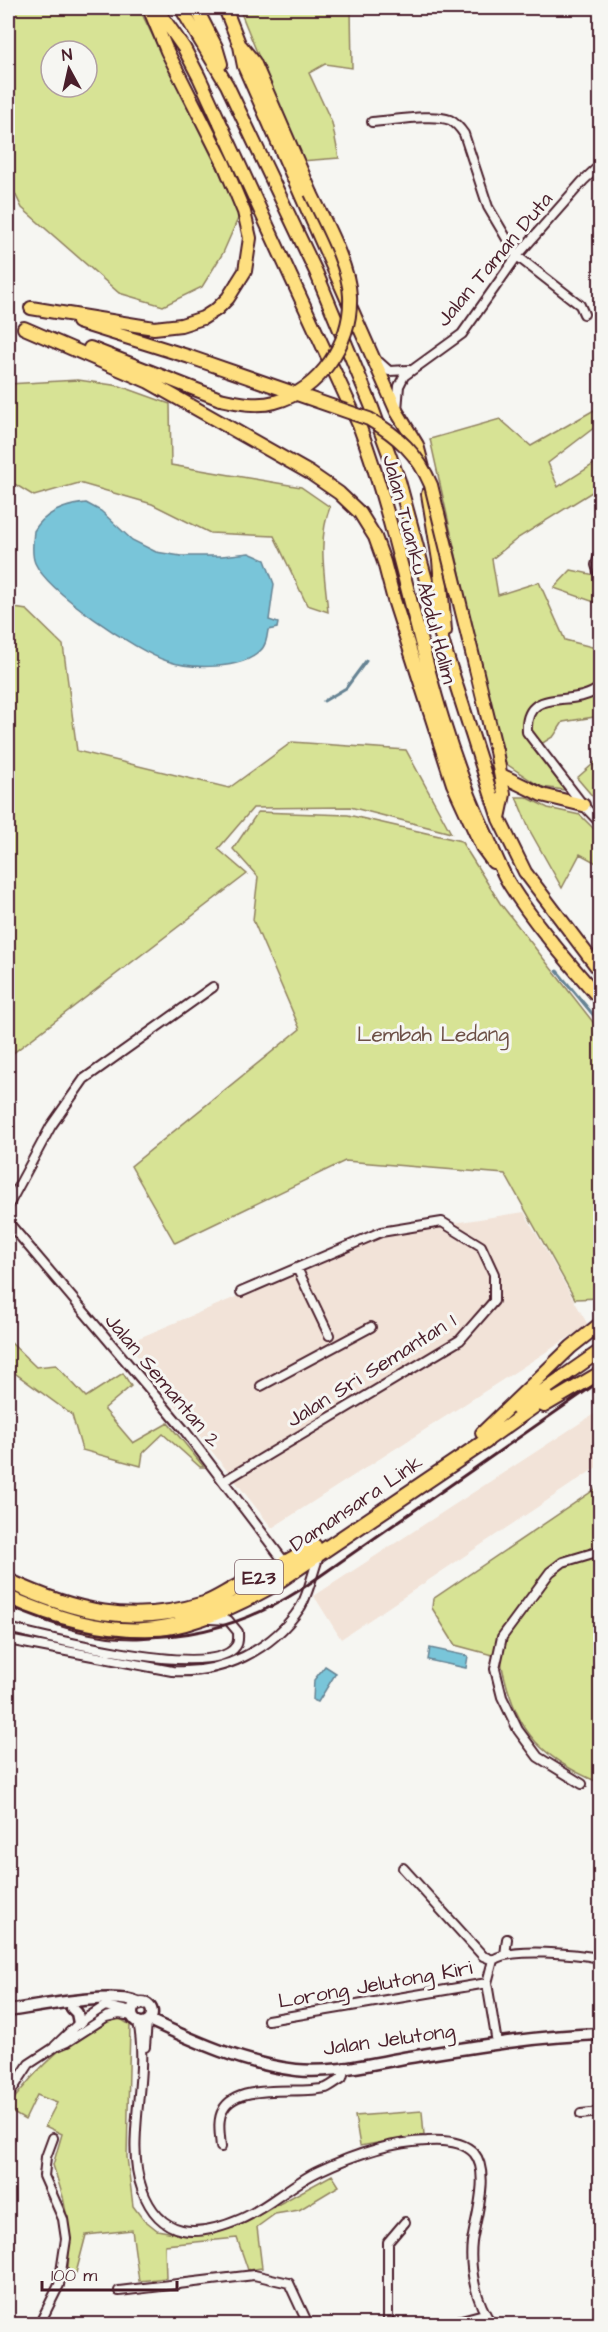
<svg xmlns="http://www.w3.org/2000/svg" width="608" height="2332" viewBox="0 0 608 2332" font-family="'Architects Daughter',sans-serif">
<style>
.built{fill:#f2e3d8}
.green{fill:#d7e395;stroke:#908160;stroke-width:1.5;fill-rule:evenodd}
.water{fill:#79c5d9;stroke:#668393;stroke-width:1.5}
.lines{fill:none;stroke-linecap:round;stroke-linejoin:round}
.stream{stroke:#668393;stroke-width:3}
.street-casing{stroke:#4a1f2b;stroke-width:12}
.secondary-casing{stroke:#4a1f2b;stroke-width:15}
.primary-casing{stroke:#4a1f2b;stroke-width:16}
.highway-casing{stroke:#4a1f2b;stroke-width:18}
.street{stroke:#f6f6f2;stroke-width:8}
.secondary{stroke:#f6f6f2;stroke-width:10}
.primary{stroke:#fedf80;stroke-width:12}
.highway{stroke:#fedf80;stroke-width:14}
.rail{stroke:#4a1f2b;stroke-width:3}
.primary-bridge-casing{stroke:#4a1f2b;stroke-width:16;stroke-linecap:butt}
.primary-bridge{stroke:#fedf80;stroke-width:12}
.labels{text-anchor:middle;stroke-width:6;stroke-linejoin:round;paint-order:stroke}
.shield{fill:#f6f6f2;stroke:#7e6067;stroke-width:1.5}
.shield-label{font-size:20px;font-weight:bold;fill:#4a1f2b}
.street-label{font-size:21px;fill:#4a1f2b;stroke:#f6f6f2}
.park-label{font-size:21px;fill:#6d5046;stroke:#f6f6f2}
</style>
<rect width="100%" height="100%" fill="#f6f6f2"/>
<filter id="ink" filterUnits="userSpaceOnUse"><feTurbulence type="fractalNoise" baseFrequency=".0167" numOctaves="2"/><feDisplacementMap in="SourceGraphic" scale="12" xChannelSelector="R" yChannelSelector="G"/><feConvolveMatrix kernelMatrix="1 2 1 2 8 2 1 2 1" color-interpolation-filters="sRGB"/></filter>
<g filter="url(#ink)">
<path class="built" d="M524 1212 588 1325 272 1528 127 1343 385 1234Z
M600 1410V1465L341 1639 314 1596Z"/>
<path class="green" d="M8 8H139L240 214 223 253 202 287 163 306 119 293 22 208 8 179ZM51 51H87V87H51Z
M239 8H351L352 68 325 64 309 73 332 123 339 158 301 161Z
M78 380 120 386 170 404 171 465 301 487 330 507C317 540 325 577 328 612L307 605 274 536 210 533 152 504 79 483 34 496 8 480V384Z
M596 409 599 424 548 463 558 487 600 460V487L518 538 492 559 498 595 539 582 565 640 600 649V716L563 722 554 736 533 749 565 790 541 787 502 761 430 439 500 419 531 446Z
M571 570 600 576V604L554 588Z
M8 607 27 610 63 645 77 751 229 788 292 742 406 750 451 833 350 807 253 808 218 849 247 874 8 1057Z
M600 758V805L577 778Z
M516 797H526L548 808 580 815 600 835V865L580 854 562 888 530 831Z
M258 812 348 815 461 841 500 903 600 1031V1298L575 1299 505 1174 345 1161 175 1243 131 1166 300 1029 253 920 258 877 233 849Z
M8 1340 36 1367 56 1365 86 1397 123 1373 131 1386 104 1409 133 1443 168 1423 204 1467H200L163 1434 143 1453 141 1466 82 1450 72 1415 8 1368Z
M600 1486V1783C535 1756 513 1726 500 1657L455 1645 432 1608 433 1599Z
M119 2018 130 2025 127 2157 133 2206 142 2218 157 2230 191 2236 237 2227 332 2175 339 2186 299 2210 275 2214 257 2227 262 2268 248 2270 237 2238 165 2245 166 2278 139 2281 132 2230 86 2235 76 2273 68 2271 70 2233 63 2197 53 2165 62 2134 45 2126 57 2103 37 2095 25 2120 8 2110V2107C34 2071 74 2029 119 2018Z
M422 2111 424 2135 360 2146 355 2116Z"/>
<path class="water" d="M86 503 101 511 132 540 156 552 181 556H222L249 553 265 560 274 584 269 620 278 623 277 628 268 630C267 637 266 646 260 651 242 670 190 669 167 661 136 651 48 592 35 563 31 554 33 541 34 531 45 512 65 505 86 503Z
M430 1648 468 1656 466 1668 428 1660Z
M325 1666 336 1673 318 1702 313 1700 314 1680Z"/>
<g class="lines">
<path class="stream" d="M324 701 346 688 366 661
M557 971 600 1023"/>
<defs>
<path id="street" d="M372 122C392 121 432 113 450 120 456 123 460 128 464 134L488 207 517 256 580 305 584 314
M379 362 389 371 409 370
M397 410 399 386 404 376 462 334 517 256 583 181 600 165
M600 552 596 565 600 577
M600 687C575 710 524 684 527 732L583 805 600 823
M8 1206 51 1126 84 1079 213 987
M8 1222 185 1431 286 1564
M297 1268 329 1335
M261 1386 371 1327
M224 1481 460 1340 474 1324 494 1301V1274L481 1246 442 1222 381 1232 241 1292
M8 1628C45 1637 213 1681 236 1646 239 1642 238 1637 238 1632L228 1620 210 1619
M8 1640 172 1671C222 1674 271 1651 300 1608 308 1596 313 1571 319 1556
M582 1784 538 1757 518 1730 502 1697 495 1669 502 1637 550 1572 563 1562 600 1551
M403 1868 483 1956 493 1960
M505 1955 507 1939
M493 1960C510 1947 578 1954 600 1958
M493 1960 487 1983 497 2043
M268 2020 487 1983
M138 2022C150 2075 124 2141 142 2189 160 2239 197 2238 241 2219 269 2207 291 2184 319 2171 353 2155 389 2142 427 2141 442 2140 463 2141 474 2153 491 2173 475 2220 472 2242 469 2269 476 2303 492 2324
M55 2046 79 2023 105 2006 132 2012
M145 2047 147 2022
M8 2096 29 2064 55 2047 67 2042 106 2017 119 2014 133 2016
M581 2114 600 2112
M221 2147C220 2135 217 2120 223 2110 237 2082 299 2095 326 2088 331 2086 337 2081 342 2078L345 2067
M599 2243 600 2242
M119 2291 254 2275 289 2283 308 2324
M40 2323 59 2285 66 2239 63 2219 44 2176 46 2157 53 2138
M27 2324 40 2323
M388 2324V2242L405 2222
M446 2324 484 2314"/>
<path id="secondary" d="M132 2013a10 10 0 1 1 20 0a10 10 0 1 1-20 0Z
M72 2008 77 2013 79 2023
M8 2011C36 2007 117 1990 140 2004
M149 2020C196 2042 245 2064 296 2070 333 2074 373 2063 410 2057 473 2047 536 2036 600 2034"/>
<path id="primary" d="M156 8 184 48 199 77 359 425C409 559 424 702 485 832 493 849 500 869 510 885 536 926 569 963 600 999
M181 8 227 85 316 272 371 405 399 481 445 650 499 819 525 872 600 971
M196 8 216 47 221 64
M225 8 240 46 244 66 397 412 417 445 423 468
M241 46 254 62 311 193
M31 308 154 328 181 325 203 318 217 309 228 298 245 271 250 238 244 212 224 164 167 51 149 8
M78 322 190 357
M24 328 149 382 310 473 339 493 360 513 375 537 384 562 394 600 453 784 482 847 493 862
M90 348 220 399
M428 494 439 560 445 631
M496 751 504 794 499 818
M501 775 542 795 583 805
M544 1406 600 1373
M517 1409 600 1351
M482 1433 571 1347 600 1324
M486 1441 548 1397"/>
<path id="highway" d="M8 1581C74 1612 132 1626 204 1604 216 1600 228 1591 241 1585 266 1573 290 1562 314 1546
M8 1598C116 1644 168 1642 271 1586L486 1441"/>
</defs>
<use href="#street" class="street-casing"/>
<use href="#secondary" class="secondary-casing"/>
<use href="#primary" class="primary-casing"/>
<use href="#highway" class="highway-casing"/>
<use href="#street" class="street"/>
<use href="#secondary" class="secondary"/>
<use href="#primary" class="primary"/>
<use href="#highway" class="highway"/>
<path class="rail" d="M8 1605C107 1649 206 1650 300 1590L600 1381"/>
<defs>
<path id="primary-bridge" d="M190 357 369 419C398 436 418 454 431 485L496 751
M220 399C238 403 258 407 275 402 320 390 352 342 350 296 349 265 324 221 311 193"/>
</defs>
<use href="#primary-bridge" class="primary-bridge-casing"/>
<use href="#primary-bridge" class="primary-bridge"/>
</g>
</g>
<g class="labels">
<rect class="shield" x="235" y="1560" width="48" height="34" rx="4.5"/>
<g class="shield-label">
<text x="259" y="1584">E23</text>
</g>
<g class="street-label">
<text transform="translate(494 259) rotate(-50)" y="7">Jalan Taman Duta</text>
<text transform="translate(420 569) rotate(75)" y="7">Jalan Tuanku Abdul Halim</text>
<text transform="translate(371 1370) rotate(-32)" y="7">Jalan Sri Semantan 1</text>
<text transform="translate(163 1380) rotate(50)" y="7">Jalan Semantan 2</text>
<text transform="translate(356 1503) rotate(-34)" y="7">Damansara Link</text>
<text transform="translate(375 1984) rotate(-10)" y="7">Lorong Jelutong Kiri</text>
<text transform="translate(389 2039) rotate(-8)" y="7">Jalan Jelutong</text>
</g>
<g class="park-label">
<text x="433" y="1041">Lembah Ledang</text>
</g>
</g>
<rect width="608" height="2332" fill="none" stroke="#f6f6f2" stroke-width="30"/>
<rect x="15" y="15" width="578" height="2302" fill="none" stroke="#4a1f2b" stroke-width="2" filter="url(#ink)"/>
<g transform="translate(69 69) rotate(352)"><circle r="28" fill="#f6f6f2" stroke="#b1a0a2" stroke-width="1.5"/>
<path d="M0-4.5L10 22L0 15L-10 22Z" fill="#4a1f2b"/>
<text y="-9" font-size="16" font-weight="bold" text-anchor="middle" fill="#4a1f2b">N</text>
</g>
<path d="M42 2281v9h135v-9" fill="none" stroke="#4a1f2b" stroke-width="3"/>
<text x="51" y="2281" font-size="18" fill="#4a1f2b" stroke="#f6f6f2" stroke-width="4.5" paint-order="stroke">100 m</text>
</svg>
